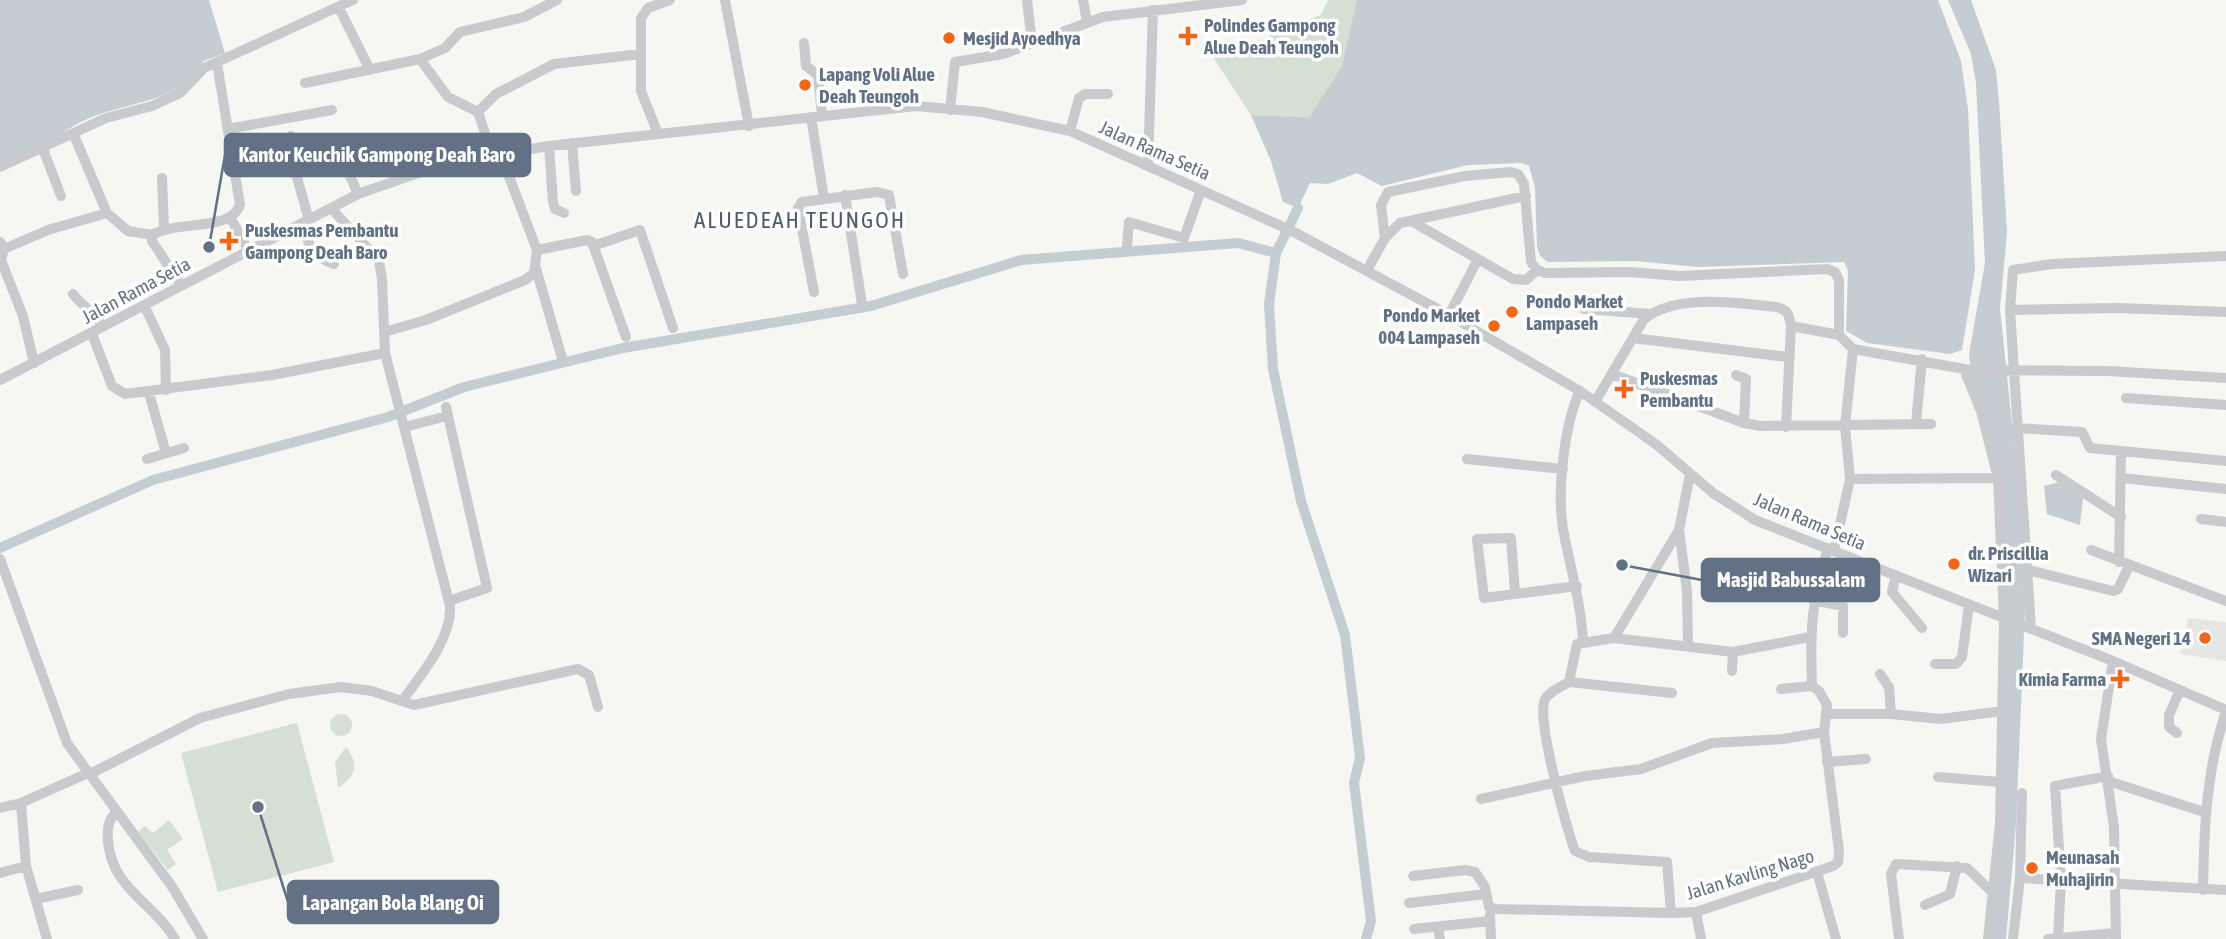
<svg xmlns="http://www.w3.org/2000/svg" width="2226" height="939" viewBox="0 0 2226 939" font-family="'Asap Condensed',sans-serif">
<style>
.built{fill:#e6e7e5}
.green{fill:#d5dfd3}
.water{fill:#c5cdd3}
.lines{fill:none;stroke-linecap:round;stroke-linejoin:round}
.canal{stroke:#c5cdd3;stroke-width:10}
.minor{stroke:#c8cace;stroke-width:10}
.poi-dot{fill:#f56513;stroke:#fff;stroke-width:2.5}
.labels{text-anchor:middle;stroke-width:7;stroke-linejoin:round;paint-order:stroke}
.poi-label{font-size:19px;font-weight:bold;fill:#627186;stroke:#fff;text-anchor:start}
.street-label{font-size:19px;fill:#627186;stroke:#fff}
.quarter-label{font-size:23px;letter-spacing:2px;fill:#515c6b;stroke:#fff}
.leader{fill:none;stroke:#627186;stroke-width:2.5}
.callout-dot{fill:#627186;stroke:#fff;stroke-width:2.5}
.callout{fill:#627186;stroke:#627186;stroke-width:2.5}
.callout-label{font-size:21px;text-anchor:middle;font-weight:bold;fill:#fff}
</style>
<rect width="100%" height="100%" fill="#f6f6f2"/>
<path class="built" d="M2188 618 2226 622V661L2180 654Z"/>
<path class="green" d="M1328 0H1357V8L1342 66 1309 117 1251 115 1215 60 1213 52 1222 46 1264 40 1271 34 1321 15Z
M330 725a11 11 0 1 1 22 0a11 11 0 1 1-22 0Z
M297 723 334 862 218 892 181 753Z
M346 747C360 764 356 776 338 788L335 762Z
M169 820 183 839 167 850 176 864 168 870 138 832 145 826 153 833Z"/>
<path class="water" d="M0 0H209L225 53 204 61C184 101 129 102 92 117 73 124 58 137 40 146 28 153 13 157 0 162Z
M1357 0H1938L1961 61 1968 109 1975 270 1962 350 1950 354 1867 343 1846 331 1848 271 1844 262 1697 267 1636 261 1548 262 1540 256 1537 246 1535 187 1529 166 1522 163 1468 165 1382 186 1357 173 1328 184 1310 183 1298 208 1283 202 1271 161 1251 115 1309 117 1342 66Z
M1948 0H1971L1996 70 1999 101 2007 232 2000 309 2016 462 2025 609 2016 824 2006 939H1989L1999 869 2000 471 1971 373 1969 354 1985 263 1976 83 1971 54Z
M2059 482 2083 498 2080 525 2047 514 2044 486Z"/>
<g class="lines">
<path class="canal" d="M1276 253 1269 304 1273 369 1301 501 1345 635 1360 758 1354 783 1371 921 1366 939
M0 548 153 480 388 417 464 387 623 348 871 306 1021 260 1238 243 1276 253 1298 208"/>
<path class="minor" d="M725 0 749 126
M1027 0 1032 43
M1083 0 1087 22
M339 8 370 70
M804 43 806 66 818 75 822 115
M420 59 448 97 478 112
M305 83 420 59 445 48 460 32 524 17 557 0
M950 110 955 62 1003 54 1103 17 1242 0
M811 117 824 198
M228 129 332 110
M1070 131 1079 98 1085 94H1108
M73 133 107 213 128 231 152 235
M658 134 641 91V18L648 8 670 0
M291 136V156L309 220
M572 143 576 191
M549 146 553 202 555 209 564 213
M43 149 61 196
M339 151 358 194
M492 154 478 112 496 94 554 64 641 54
M1148 165 1153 10
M0 167 106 118 152 106 180 93 204 68 353 0
M162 178 164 228
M845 195 862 304
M331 208 379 261 382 279 385 353 450 606C452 639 420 676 402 701
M231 219 249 251
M1411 221 1513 279 1526 280 1537 270
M302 224C308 244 313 257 334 264
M1385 238 1381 205 1388 192 1465 176 1511 172 1518 174 1524 184 1531 262 1537 270 1545 273 1630 272 1679 276 1827 269 1835 272 1839 280V335L1853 349 1970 370 2108 371 2226 378
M0 242 4 249 1 260 23 316 34 363
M593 246 640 230 673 328
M1127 246 1129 222 1184 238 1201 190
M4 249 48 230 107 213
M537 250 587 240 592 242 626 337
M535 265 562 358
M1367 270 1385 238 1400 223 1526 196
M181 285 152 241V235C177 220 230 232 240 205L217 63
M814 292 798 208 802 202 877 192 889 195 903 274
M73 294C82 306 94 312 103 327
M144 305 165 350 166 390
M1584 309 1651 314
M2010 310 2013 270 2052 264 2226 256
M1449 315 1478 259
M1791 326 1839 335
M384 332 426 320 525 280 534 273 537 250 500 153
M92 334 112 386 125 394 272 375 385 353
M1633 338 1787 357
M1964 369 1981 411 1998 478 2004 618 2000 823 1988 939
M1612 374 1744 423 1761 426 1931 424
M1736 375 1746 379 1744 423
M0 380 358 194 447 163 549 146 916 106 982 112 1070 131 1292 231 1449 315 1580 391 1657 445 1713 493 1755 520 2113 661 2226 710
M1580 391C1564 424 1557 492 1563 529 1570 567 1581 602 1583 641
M149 393 166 453
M2126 398 2226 405
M1595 402 1644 319C1676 293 1738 303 1776 307 1788 310 1789 314 1791 326L1786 427
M446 407 487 588 449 601
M1916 423 1922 359
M405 427 447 416
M2016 428 2082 432 2090 448 2226 461
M147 459 184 448
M1467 459 1563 469
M2056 475 2121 517
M2122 478 2226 489
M1850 479 1998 478
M2201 519 2226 522
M1679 530 1687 591 1688 645
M2091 550 2226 601
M1834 551 1850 479 1845 426 1853 349
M0 559 67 743 173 888 203 939
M2119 562 2121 452
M2028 570 2113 591 2118 589 2129 566
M1896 575 1892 592 1922 628
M1515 593 1511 538 1477 539 1484 598 1577 586
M1813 600 1843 606V633
M2031 629 2010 310 2118 308 2226 312
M1614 638 1733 652 1810 637
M2113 661 2101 739 2114 827 2116 939
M1935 664H1956L1962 657 1969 605
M1732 671 1733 652
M1880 674 1889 687 1891 714
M1569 682 1672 693
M1781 689 1812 686
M1827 714H1891L1941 719 2002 711
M2177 733 2169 727V715L2180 690
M1827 762 1866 759
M90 774 200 718 289 694 341 687 372 691 414 705 578 669 589 675 598 707
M1938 777 2000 782
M2108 781 2204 812
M1481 799 1585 776 1641 769 1712 743 1783 739 1824 732
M21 803 26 866 47 939
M0 808 21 803 88 773
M117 811C108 820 107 828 108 841 112 889 152 901 175 939
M1817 872 1836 939
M0 873 26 866
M1413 876 1465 870 1475 872 1485 887 1489 907 1497 909 1671 913 1696 912 1833 866 1838 862 1839 851 1824 732 1827 705 1819 691 1812 686C1810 632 1811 601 1828 548
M2020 878 2226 890
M2203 890C2204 829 2206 770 2226 712
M36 899 78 890
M1409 903 1486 894
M1925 905 1950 894 1957 866
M1696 912 1701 939
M1671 913 1667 862 1589 857 1575 851C1566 826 1538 725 1544 702 1546 693 1561 687 1569 682L1577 644 1614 638 1679 530 1690 474
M1490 915 1491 939
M1438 927 1440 939
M1414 929 1490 921
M1899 939 1891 874 1896 864 1967 868 1993 893
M2013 939 2020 878 2022 793
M2048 939 2116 933
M2058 939 2061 880 2055 786 2108 776"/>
</g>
<g class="poi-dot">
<path d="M1184.5 25.5h7v7h7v7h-7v7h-7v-7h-7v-7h7z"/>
<circle cx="949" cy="38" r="7"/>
<circle cx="805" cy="85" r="7"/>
<path d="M225.5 230.5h7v7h7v7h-7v7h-7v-7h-7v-7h7z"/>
<circle cx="1512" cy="312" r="7"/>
<circle cx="1494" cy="326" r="7"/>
<path d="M1620.5 378.5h7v7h7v7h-7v7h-7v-7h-7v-7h7z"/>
<circle cx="1954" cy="564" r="7"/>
<circle cx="2205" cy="638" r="7"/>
<path d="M2116.5 668.5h7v7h7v7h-7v7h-7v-7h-7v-7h7z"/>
<circle cx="2032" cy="868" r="7"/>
</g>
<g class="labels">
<g class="poi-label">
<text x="1204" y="32">Polindes Gampong<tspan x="1204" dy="22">Alue Deah Teungoh</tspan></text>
<text x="963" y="45">Mesjid Ayoedhya</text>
<text x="819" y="81">Lapang Voli Alue<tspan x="819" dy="22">Deah Teungoh</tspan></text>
<text x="245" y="237">Puskesmas Pembantu<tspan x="245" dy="22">Gampong Deah Baro</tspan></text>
<text x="1526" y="308">Pondo Market<tspan x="1526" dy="22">Lampaseh</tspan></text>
<text x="1480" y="322" text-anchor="end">Pondo Market<tspan x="1480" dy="22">004 Lampaseh</tspan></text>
<text x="1640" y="385">Puskesmas<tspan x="1640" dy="22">Pembantu</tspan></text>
<text x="1968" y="560">dr. Priscillia<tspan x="1968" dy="22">Wizari</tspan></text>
<text x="2191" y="645" text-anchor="end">SMA Negeri 14</text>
<text x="2106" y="686" text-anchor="end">Kimia Farma</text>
<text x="2046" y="864">Meunasah<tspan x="2046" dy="22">Muhajirin</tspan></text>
</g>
<g class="street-label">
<text transform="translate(1155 150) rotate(24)" y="7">Jalan Rama Setia</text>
<text transform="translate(136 290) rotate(-28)" y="7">Jalan Rama Setia</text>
<text transform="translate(1810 521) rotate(23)" y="7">Jalan Rama Setia</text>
<text transform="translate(1750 874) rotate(-17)" y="7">Jalan Kavling Nago</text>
</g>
<g class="quarter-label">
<text x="800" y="228">ALUEDEAH TEUNGOH</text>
</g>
</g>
<path class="leader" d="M209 247L225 155M1622 565L1702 580M258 807L288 902"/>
<g class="callout-dot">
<circle cx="209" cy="247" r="7"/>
<circle cx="1622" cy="565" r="7"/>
<circle cx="258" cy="807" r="7"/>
</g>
<g class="callout">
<rect x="225" y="134" width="305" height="42" rx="7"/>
<rect x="1702" y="559" width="177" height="42" rx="7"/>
<rect x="288" y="881" width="210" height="42" rx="7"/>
</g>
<g class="callout-label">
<text x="377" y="162">Kantor Keuchik Gampong Deah Baro</text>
<text x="1791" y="587">Masjid Babussalam</text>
<text x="393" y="910">Lapangan Bola Blang Oi</text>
</g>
</svg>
